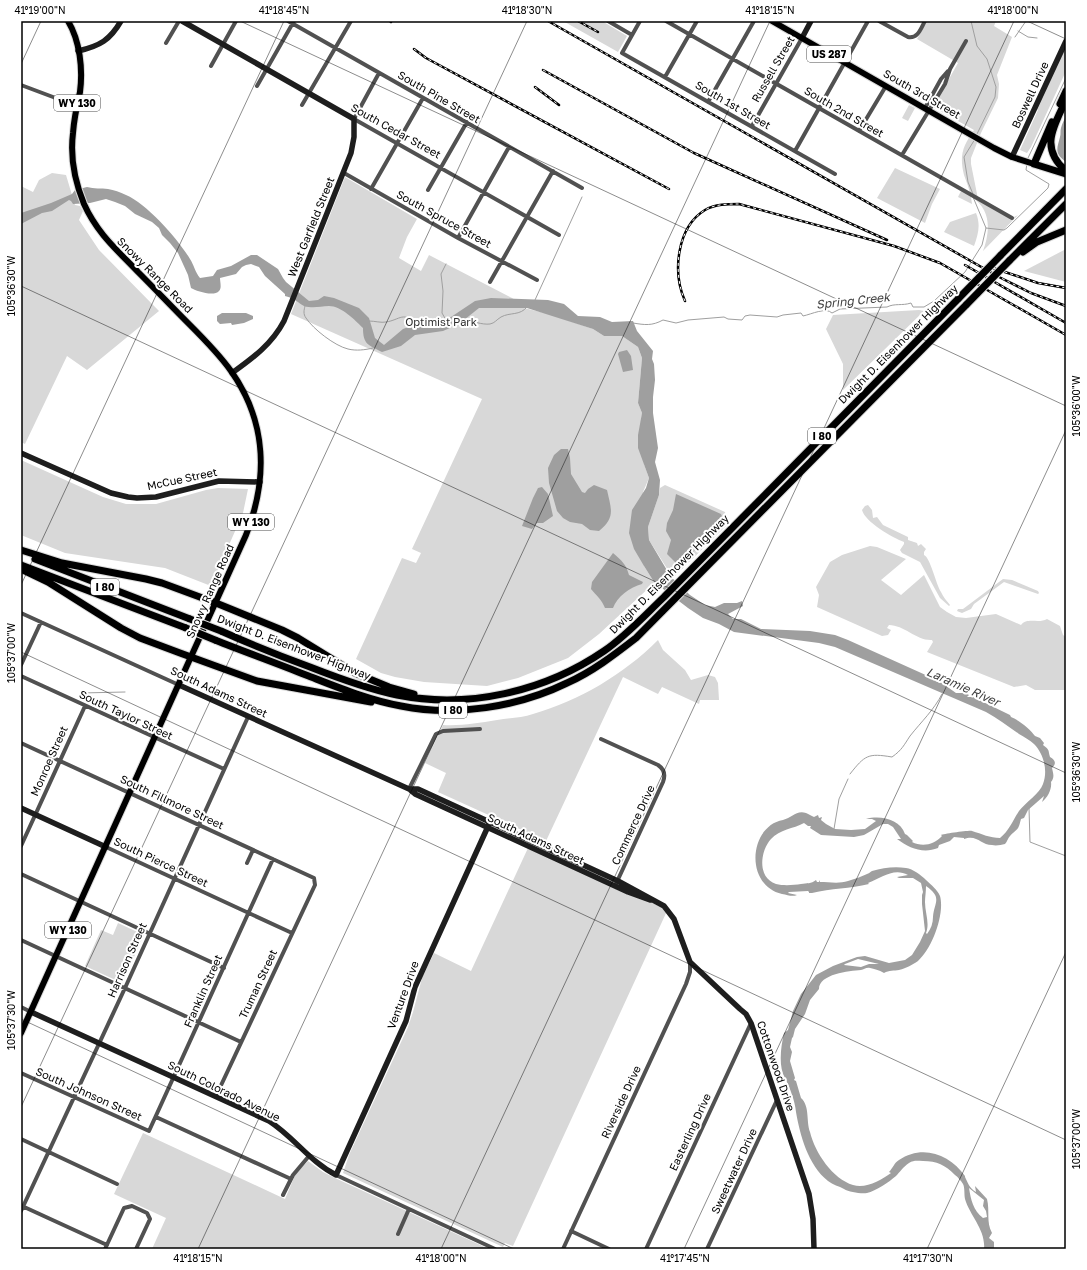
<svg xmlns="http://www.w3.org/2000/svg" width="1087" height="1270" viewBox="0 0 1087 1270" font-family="'Golos Text',sans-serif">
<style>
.green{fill:#d8d8d8}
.water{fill:#9f9f9f;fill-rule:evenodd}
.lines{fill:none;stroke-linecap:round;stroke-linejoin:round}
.stream{stroke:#9f9f9f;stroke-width:1}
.primary-casing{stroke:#dbdbdb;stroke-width:8}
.highway-casing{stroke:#dbdbdb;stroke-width:9}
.street{stroke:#515151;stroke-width:4}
.secondary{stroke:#1e1e1e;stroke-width:5.5}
.primary{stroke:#000;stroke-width:6}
.highway{stroke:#000;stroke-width:7}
.rail-casing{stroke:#000;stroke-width:2.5}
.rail{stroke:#fff;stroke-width:1;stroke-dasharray:3;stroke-linecap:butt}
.highway-bridge-casing{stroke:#dbdbdb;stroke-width:9;stroke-linecap:butt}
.highway-bridge{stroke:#000;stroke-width:7}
.ticks{fill:none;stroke:#000;stroke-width:1;stroke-opacity:0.45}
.labels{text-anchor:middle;stroke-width:4;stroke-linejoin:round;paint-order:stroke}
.shield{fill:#fff;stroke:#4c4c4c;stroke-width:1}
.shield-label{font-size:10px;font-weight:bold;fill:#000}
.street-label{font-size:11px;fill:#000;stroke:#fff}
.park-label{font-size:11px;fill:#2f2f2f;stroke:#fff}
.water-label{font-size:12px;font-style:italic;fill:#404040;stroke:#fff}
.neatline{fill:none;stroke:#000;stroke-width:1.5}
.ticks-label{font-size:10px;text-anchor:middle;fill:#000}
</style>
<rect width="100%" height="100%" fill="#fff"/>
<path class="green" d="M563 21H602L627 36 618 52Z
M927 21H996L994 26 1012 37 997 75 999 84 998 98 981 133 971 158V164L978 199 1012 218 1018 215 983 251C990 232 992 209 971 197L972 204 958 197 962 189 970 194C969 187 966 181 964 175 959 155 963 146 974 130L933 107 958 63 917 39Z
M1066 41V71L1031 147 1027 153 1020 150 1038 110 1035 108Z
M909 105 915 108 908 121 902 118Z
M895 168 940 189 932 204 925 223 877 198Z
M52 173 66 175 75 205 80 206 83 211 79 220 99 250 159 311 87 370 67 356 25 444 21 442V186L33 192 39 180Z
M345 177 417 219 407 237 399 258 421 271 429 255 512 298 524 306V308L549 314 593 329 604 336H622L638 347 642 358 638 403 642 413 641 423 644 464 649 478 643 492 644 566 654 582 652 585 599 634 568 658 518 678 487 686 424 682 395 677 381 673 356 659 402 558 416 563 421 553 412 549 482 399 291 314Z
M976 213C981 225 978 235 974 246L944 232 950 222Z
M1066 249V282L1024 271Z
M919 310 924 311 843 390V364L826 329 833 315Z
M21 460 103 497 126 504H156L206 490 218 488 248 489 243 513 211 586 165 568 65 553 21 535Z
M665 485 725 512 728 524 673 578 649 540 648 527 659 495 660 488Z
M868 505 872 510 873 518 877 517 883 525 908 537V540L917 543 918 546 921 544 926 549 924 552V555C930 557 936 584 941 592 943 597 947 601 950 605L949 606 940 598 920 562 902 553 900 550 904 544V542C893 538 865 522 862 510L865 506Z
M870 546 877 547 906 559 881 580 901 595 924 575 940 607 947 612 956 617 966 618 996 614 1021 625C1027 617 1039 624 1047 619L1060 626 1063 635 1066 637V690H1035L1026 685 1014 687 927 652 933 642 932 640C917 641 904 625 889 625L887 628 891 630 888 635 882 636 817 607 819 595 816 587 830 562 842 555Z
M1003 579 1012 580 1038 591 1039 593 1038 594 1004 582 974 604 971 609 962 613 957 611 958 609H963Z
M658 640 663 650 685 670 691 680 708 675 715 677 718 683 719 700H700L699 704 662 687 658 694 623 677 546 841 438 792 446 773 425 763 443 725C462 726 478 723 497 720 509 718 522 718 533 714 580 700 623 675 658 640Z
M528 848 653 903 667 911 513 1246 505 1243 503 1247 343 1173 349 1155 408 1027 413 1012 422 978 434 953 471 971Z
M118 923 144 935 122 983 85 966 101 930 113 935Z
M143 1133 285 1199 296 1173 308 1161 323 1172 335 1178 489 1249H152L166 1218 114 1194Z"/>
<path class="water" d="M1066 116V162C1054 153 1057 149 1060 137 1061 134 1060 131 1061 128 1062 124 1064 120 1066 116Z
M87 187C94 189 101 188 108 189 114 190 120 192 126 195 147 204 178 239 190 259 194 265 195 272 200 278L213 276 217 270 231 266 251 255H257L278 269 283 278 286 282 309 301 318 300 324 296 334 298 359 308 369 318 375 338 384 345 403 329 424 321 448 319 475 301 491 298 548 300 564 304 578 316 600 317 612 322 633 321 637 331 653 351 652 359 654 364 655 380 653 397V413L658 448 655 462 660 480 659 495 648 527 649 540 671 577 690 595 705 605 715 607 724 603H737L742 601 743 606 728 614 733 619H741L761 629 810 631 835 635 848 640 939 681 956 693H965L969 695 967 697H973L1010 715 1011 717C1019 720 1031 730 1035 736L1040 738 1044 743 1043 745C1050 750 1048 750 1050 757 1055 760 1057 763 1052 768 1053 773 1055 777 1051 782 1052 789 1048 797 1042 802L1044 796 1028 810 1024 818 1021 819C1018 831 1018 828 1010 836 1008 838 1007 842 1005 844 1001 845 996 846 992 845 981 845 977 834 964 839V838L954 837 950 841 939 845 938 848C923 854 909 848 897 839H901L893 827 888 824H883L864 835 854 837 821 835 810 828 811 826H808L804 823C793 829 780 829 771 839 760 851 757 878 776 884 784 886 794 885 801 884 807 883 811 884 816 880L817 882H819L820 880V882C829 882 839 884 848 881 854 879 861 877 867 874 870 873 870 872 872 871 883 868 894 866 906 868 913 869 921 875 926 880 932 886 937 889 940 896 945 914 932 949 918 961 912 965 907 968 899 970 894 971 889 970 884 973 879 970 874 969 870 968 866 967 864 970 861 970 849 971 819 974 819 989L810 1000 805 1014 795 1029 793 1037 792 1038 790 1047 792 1052 790 1061 795 1078 794 1080 796 1081 801 1098C810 1106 806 1121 810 1132 815 1153 833 1179 853 1185 866 1189 881 1180 891 1173L889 1172C893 1168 894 1163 899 1160 922 1144 950 1154 965 1176V1177C968 1183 969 1188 976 1192L975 1186 987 1199C990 1211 986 1222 992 1233L989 1238 994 1242V1249H984C986 1230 970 1216 965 1199 964 1194 965 1188 963 1184 961 1181 958 1177 955 1175 945 1165 937 1161 923 1161 917 1161 914 1160 909 1163 903 1167 900 1172 896 1176 889 1182 876 1191 867 1193 861 1194 849 1192 844 1189 839 1186 833 1185 828 1181 808 1165 800 1135 796 1112 795 1101 790 1088 785 1078 778 1066 781 1046 784 1033L788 1030 793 1011 801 994 816 975 833 966 857 957 865 956 889 963 905 960 912 955 920 942 925 931 922 904V895L923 892 921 883 913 878H899L897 877 908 875C894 867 881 878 868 883L869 884C850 889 831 888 812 893H809V892L808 891 789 892 788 893 797 895C792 897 788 895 782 894 744 885 749 826 783 820 792 818 796 810 806 813 809 814 811 816 814 817L818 815 819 818 822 817 821 820 826 824 835 829 851 830 865 829 876 821 872 819H866C880 815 900 819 905 834L907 835 913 841 912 842C922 847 934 845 942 836L941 835C943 834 970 830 972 831 982 834 990 838 1000 838 1009 831 1013 820 1019 811 1025 803 1040 793 1043 784 1048 771 1044 754 1034 744 1030 740 1024 737 1019 734 1008 726 998 719 986 712L835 647 819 643 734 632 719 624 703 618 688 608 654 582 644 566 634 549 629 533 632 510 646 488 649 478 638 448V435L642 413 638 403 642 358 638 347 622 336H604L593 329 527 308H479L459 324 443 331 415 335 401 346 382 352C368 345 363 344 363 328 355 320 341 306 329 306 320 306 314 309 304 306 298 303 295 298 285 296V294L265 276 259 267 251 264 246 265 242 267 236 274 220 278C220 282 222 288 219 291 214 297 196 291 191 288L188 275 178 253 170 243 162 235 159 228 152 222 135 214 125 206 115 202 106 199 90 203 73 204 71 201 69 200 52 211 42 213 21 224V213L51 203 72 194 75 190ZM926 886C943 898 934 902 933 917 933 923 931 929 927 934L926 933C930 923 925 913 925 902 925 897 926 892 926 886ZM858 959 879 964H869L861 967 844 965 845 964ZM969 1188 984 1200 983 1206 986 1211 987 1217 983 1218C973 1210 971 1200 969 1188Z
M222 313H246L253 316V319L244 323 232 325 231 323 220 324 217 321V316Z
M627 350 631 356 633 370 623 372 618 354 619 352Z
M561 449H568L570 458 571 474 582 492 585 493 588 489 594 485 607 490C611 509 616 517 599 531L590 530 582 524 570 522 563 518 557 511 549 483 548 468 554 455Z
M542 487 548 494 553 516 543 523H537L532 529 522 526 533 498 538 488Z
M676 494 721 514 723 519 713 532 681 564H677L667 554 671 540 666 531 667 523 673 510Z
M613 553C622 561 626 564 629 575L643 582 642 584C630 587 617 597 613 608H605C602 600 596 595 591 589L592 582Z"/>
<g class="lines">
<path class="stream" d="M971 21 977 46 987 59 996 87 995 97 977 134
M1018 31 1028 37 1037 38
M1015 37 1026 21
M1028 158 1066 78
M973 194 968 182 964 157 975 139
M986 228 1004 230 1007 228 1048 188 1049 184 1026 170 1027 163
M446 264 441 274 443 291 442 313 446 320
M535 300 582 197
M305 306C304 310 303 314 306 318 313 329 335 346 348 349 356 351 365 350 373 348
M464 319C472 321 482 325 490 324 495 323 496 320 501 317 510 312 520 316 527 307
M369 321C375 321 381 323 386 322 400 320 404 310 416 325
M633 323C645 325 652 326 663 320L676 323 688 320 724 317 728 319 742 320 745 316 750 315 777 317 783 315 801 313 803 316C812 314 826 307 832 313L840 309 887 307C895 303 902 306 911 303L913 307H924L934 301 965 272 982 245 986 228 973 197
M81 693 125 692
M850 774C865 755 868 753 892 757 902 750 904 745 910 736 921 722 934 710 942 694
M1029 808 1030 842 1066 856
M834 829 839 799 848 779"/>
<defs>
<path id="primary" d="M772 21 994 148 1012 157 1034 164
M21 1033 246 535C268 479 267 422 231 371 219 354 204 339 189 324 172 307 155 289 138 272 117 250 97 233 84 204 75 182 70 157 73 133 74 119 77 105 80 92 83 69 80 41 68 21"/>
<path id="highway" d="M1066 100C1054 126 1039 148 1066 171
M1060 104 1066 91
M1034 164 1052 122
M1034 164 1066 174
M1023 252 1037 242 1066 230
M1000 256 1066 189
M1009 261 1066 204
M21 550 62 563 146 579 162 583 216 603 282 630 298 638 355 673 389 687 414 694
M35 559 190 619
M21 565 186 628
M21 569 48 582 121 628 140 638 180 653 257 681 371 702
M221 631C250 644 280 656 310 667 338 678 367 689 397 695 468 709 544 692 604 651 626 636 645 615 664 597L959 298
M215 640C245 652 276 663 306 675 337 687 368 700 401 706 455 717 518 707 567 683 592 672 614 655 636 638L967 304"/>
</defs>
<use href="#primary" class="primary-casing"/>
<use href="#highway" class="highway-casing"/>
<path class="street" d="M288 21 582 188
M608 21 632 35
M640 21 622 53 835 174
M666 21 1012 218
M879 21 908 37C918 39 921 28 925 21
M166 43 179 21
M211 66 236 21
M379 73 354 119 559 235
M665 77 697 21
M21 85 77 106
M257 86 294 21
M708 102 754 21
M302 105 351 21
M925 108 941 79 948 71
M752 126 802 38
M859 131 886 86
M795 151 868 21
M902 155 945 84 950 69 966 41
M344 173 458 238 537 280
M371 189 423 98
M428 190 467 122
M458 238 509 147
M490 282 553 171
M21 613 179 685
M21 665 41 622
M21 676 224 769
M601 739 658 765C664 769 666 774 663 782L615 886
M21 743 314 878 315 885 216 1096
M409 789 436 734 443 731 480 729
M21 846 85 706
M106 847 292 933
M247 863 253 850
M21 874 224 968
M21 940 241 1042
M21 1007 31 1012
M21 1073 149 1131 273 859
M156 1117 291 1179
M21 1139 117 1184
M336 1175 495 1249
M283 1195 293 1175 309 1156
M22 1206 107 1245
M21 1211 125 988 248 717
M571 1231 609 1249
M398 1234 409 1209
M105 1249 124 1208 132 1206 147 1213 150 1219 136 1249
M563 1249 686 984 690 972V962
M646 1249 751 1023
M707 1249 777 1100"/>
<path class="secondary" d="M182 21 354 119V137L351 153 284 321C272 344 253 358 232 373
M802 38 811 21
M78 51C100 46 110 40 121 21
M1012 157 1066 41
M21 453 111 493 128 497 137 498 156 497 219 481 260 482
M179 685 409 789 415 794 628 892 650 900
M409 789H418L618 881 664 906 674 919 690 962 740 1009 746 1014 751 1023 809 1194 813 1219 814 1249
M21 808 106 847
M31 1012 269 1121C294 1137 310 1162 336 1175L406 1021 415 987 490 822"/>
<use href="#primary" class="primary"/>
<use href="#highway" class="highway"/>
<defs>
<path id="rail" d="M390 21 391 22
M548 21 999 277 1031 293 1066 306
M578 21 598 32
M414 49 426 58 669 189
M543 70 694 153 887 240
M535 87 559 105
M965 265 1066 323
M993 268 1038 283 1066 288
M685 301C672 272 677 227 705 210 715 204 728 204 739 204L894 246 940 263 1066 335"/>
</defs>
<use href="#rail" class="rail-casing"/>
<use href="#rail" class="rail"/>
<defs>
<path id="highway-bridge" d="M959 298 1000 256
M967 304 1009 261
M190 619 221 631
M186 628 215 640"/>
</defs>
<use href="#highway-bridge" class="highway-bridge-casing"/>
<use href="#highway-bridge" class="highway-bridge"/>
</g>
<path class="ticks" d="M240 21 1066 406M1027 21 1066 39M21 64 41 21M21 286 1066 773M21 585 284 21M21 652 1066 1140M21 1019 514 1249M21 1107 527 21M198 1249 770 21M441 1249 1014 21M684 1249 1066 430M927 1249 1066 952"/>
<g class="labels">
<g class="shield">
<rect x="807" y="46" width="44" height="16" rx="3"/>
<rect x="54" y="95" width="46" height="16" rx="3"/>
<rect x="808" y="428" width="28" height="16" rx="3"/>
<rect x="228" y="514" width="46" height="16" rx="3"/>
<rect x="91" y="579" width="28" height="16" rx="3"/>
<rect x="439" y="702" width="28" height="16" rx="3"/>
<rect x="45" y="922" width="46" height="16" rx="3"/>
</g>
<g class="shield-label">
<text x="829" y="58">US 287</text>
<text x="77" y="107">WY 130</text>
<text x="822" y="440">I 80</text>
<text x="251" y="526">WY 130</text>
<text x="105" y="591">I 80</text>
<text x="453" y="714">I 80</text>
<text x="68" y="934">WY 130</text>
</g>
<g class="street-label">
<text transform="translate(773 69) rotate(-60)" y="4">Russell Street</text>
<text transform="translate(922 94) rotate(30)" y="4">South 3rd Street</text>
<text transform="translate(1030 95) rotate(-65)" y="4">Boswell Drive</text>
<text transform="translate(439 97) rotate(30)" y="4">South Pine Street</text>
<text transform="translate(733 105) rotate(30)" y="4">South 1st Street</text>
<text transform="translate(844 112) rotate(30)" y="4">South 2nd Street</text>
<text transform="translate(396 131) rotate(29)" y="4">South Cedar Street</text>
<text transform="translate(444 219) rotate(29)" y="4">South Spruce Street</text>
<text transform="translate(311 227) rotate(-68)" y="4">West Garfield Street</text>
<text transform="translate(155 275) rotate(45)" y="4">Snowy Range Road</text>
<text transform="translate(898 344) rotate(-45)" y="4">Dwight D. Eisenhower Highway</text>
<text transform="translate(182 479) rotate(-12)" y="4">McCue Street</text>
<text transform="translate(669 574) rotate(-45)" y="4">Dwight D. Eisenhower Highway</text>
<text transform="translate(210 591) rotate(-66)" y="4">Snowy Range Road</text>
<text transform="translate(294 647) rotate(21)" y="4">Dwight D. Eisenhower Highway</text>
<text transform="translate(219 692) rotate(25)" y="4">South Adams Street</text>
<text transform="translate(126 715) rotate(25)" y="4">South Taylor Street</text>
<text transform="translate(49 761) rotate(-66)" y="4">Monroe Street</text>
<text transform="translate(172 802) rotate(25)" y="4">South Fillmore Street</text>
<text transform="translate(633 825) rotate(-65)" y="4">Commerce Drive</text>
<text transform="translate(536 839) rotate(25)" y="4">South Adams Street</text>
<text transform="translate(161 862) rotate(25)" y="4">South Pierce Street</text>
<text transform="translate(127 960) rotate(-66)" y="4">Harrison Street</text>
<text transform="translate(258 984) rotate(-65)" y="4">Truman Street</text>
<text transform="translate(203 991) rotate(-66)" y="4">Franklin Street</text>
<text transform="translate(403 995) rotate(-70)" y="4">Venture Drive</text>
<text transform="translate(776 1066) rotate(71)" y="4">Cottonwood Drive</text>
<text transform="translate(224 1091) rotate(26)" y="4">South Colorado Avenue</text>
<text transform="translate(89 1094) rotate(24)" y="4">South Johnson Street</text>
<text transform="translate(621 1102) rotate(-65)" y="4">Riverside Drive</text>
<text transform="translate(690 1132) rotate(-65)" y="4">Easterling Drive</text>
<text transform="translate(734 1171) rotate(-65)" y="4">Sweetwater Drive</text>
</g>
<g class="park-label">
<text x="441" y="326">Optimist Park</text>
</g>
<g class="water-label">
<text transform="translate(853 301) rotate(-6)" y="4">Spring Creek</text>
<text transform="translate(963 687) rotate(24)" y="4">Laramie River</text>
</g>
</g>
<rect width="1087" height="1270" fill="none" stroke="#ffffff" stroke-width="44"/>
<rect x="22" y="22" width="1043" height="1226" class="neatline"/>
<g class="ticks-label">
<text x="40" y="14">41°19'00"N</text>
<text x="284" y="14">41°18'45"N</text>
<text x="527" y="14">41°18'30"N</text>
<text x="770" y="14">41°18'15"N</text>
<text x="1013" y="14">41°18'00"N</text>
<text transform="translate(11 286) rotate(-90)" y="4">105°36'30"W</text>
<text transform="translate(1076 406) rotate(-90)" y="4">105°36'00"W</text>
<text transform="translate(11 653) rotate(-90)" y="4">105°37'00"W</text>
<text transform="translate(1076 772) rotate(-90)" y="4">105°36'30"W</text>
<text transform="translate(11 1020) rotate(-90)" y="4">105°37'30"W</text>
<text transform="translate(1076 1139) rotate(-90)" y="4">105°37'00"W</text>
<text x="198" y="1262">41°18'15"N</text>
<text x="441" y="1262">41°18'00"N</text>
<text x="685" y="1262">41°17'45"N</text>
<text x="928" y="1262">41°17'30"N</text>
</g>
</svg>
